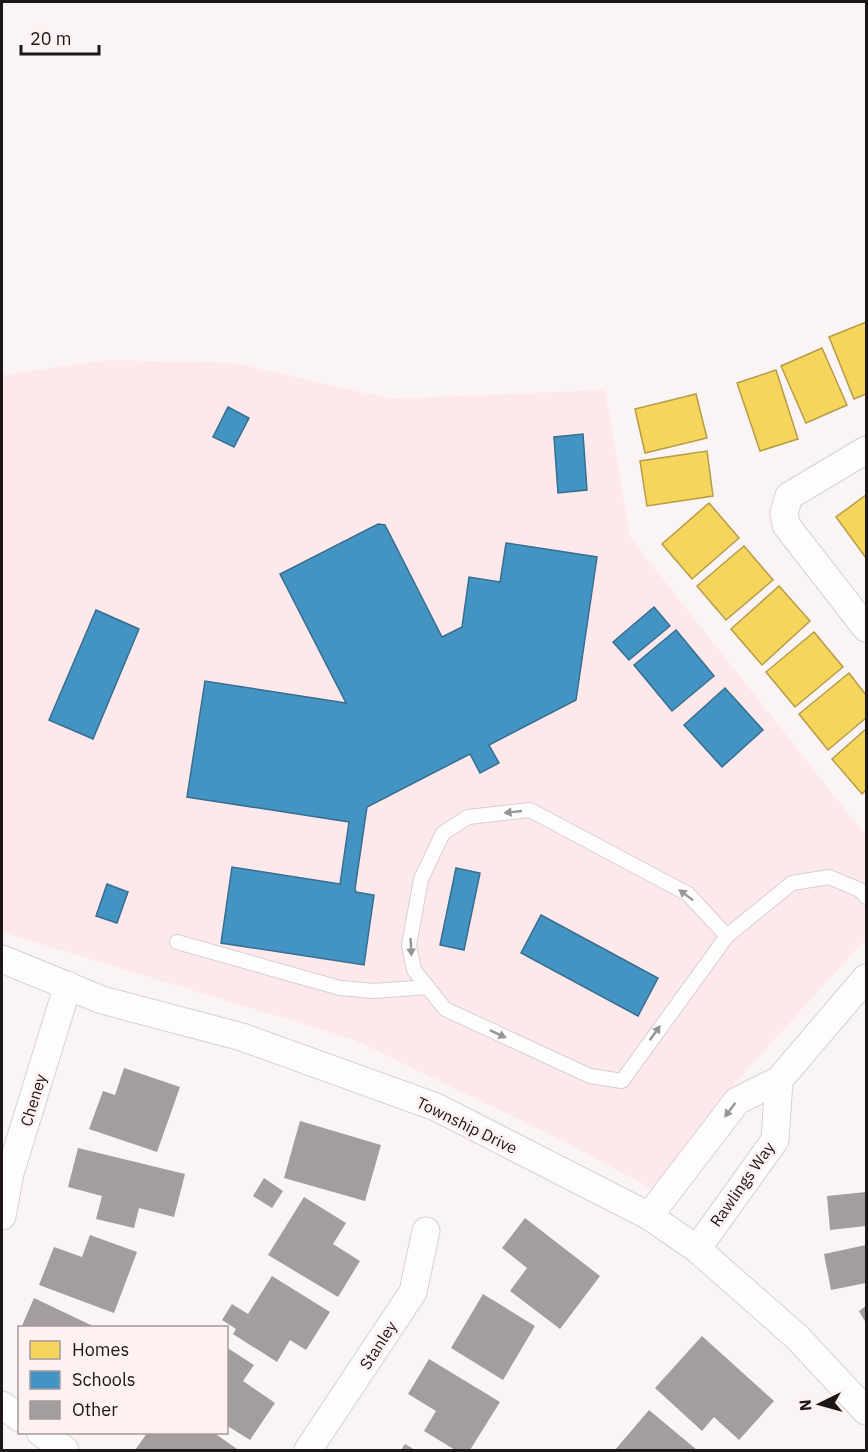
<svg xmlns="http://www.w3.org/2000/svg" width="868" height="1452" viewBox="0 0 868 1452" font-family="'IBM Plex Sans',sans-serif">
<style>
.built{fill:#fde9ec}
.homes{fill:#f6d55c;stroke:#b59c47;stroke-width:1.5}
.schools{fill:#4393c3;stroke:#386e8f;stroke-width:1.5}
.building{fill:#a39d9e}
.lines{fill:none;stroke-linecap:round;stroke-linejoin:round}
.service-casing{stroke:#d7d0d1;stroke-width:16}
.minor-casing{stroke:#d7d0d1;stroke-width:29}
.service{stroke:#fefdfe;stroke-width:14}
.minor{stroke:#fefdfe;stroke-width:27}
.oneway{fill:#999596}
.labels{text-anchor:middle;stroke-width:6;stroke-linejoin:round;paint-order:stroke}
.street-label{font-size:16px;fill:#1d1617;stroke:#fef1f2}
</style>
<rect width="100%" height="100%" fill="#fbf4f5"/>
<path class="built" d="M109 360 235 363 391 399 605 390 630 537 866 836V939L737 1081 652 1189 564 1141 352 1039 2 932V375Z"/>
<path class="homes" d="M866 322V394L854 399 829 337Z
M822 348 847 405 806 423 781 366Z
M776 370 798 439 760 451 737 383Z
M696 394 707 438 645 453 635 409Z
M707 451 713 496 647 506 640 461Z
M866 495V558L836 517Z
M709 503 739 538 692 579 662 544Z
M744 546 773 580 726 620 697 586Z
M779 586 810 621 762 665 731 629Z
M814 632 843 667 795 707 766 672Z
M849 673 866 695V718L828 750 799 714Z
M866 729V790L862 794 832 759Z"/>
<path class="schools" d="M228 407 249 418 234 447 213 437Z
M583 434 587 490 558 493 554 437Z
M378 524 385 525 442 637 462 627 469 577 500 582 506 543 597 557 576 700 489 745 499 763 480 773 470 754 367 807 355 889 356 892 374 895 364 965 221 943 232 867 340 884 349 822 187 797 205 681 346 703 280 574Z
M654 607 670 626 629 660 613 642Z
M96 610 139 629 93 739 49 720Z
M676 630 714 676 672 711 634 665Z
M725 688 763 730 722 767 684 725Z
M456 868 480 873 464 950 440 945Z
M107 884 128 892 117 923 96 916Z
M541 915 658 978 638 1016 521 953Z"/>
<path class="building" d="M124 1068 180 1087 157 1152 89 1129 103 1091 115 1095Z
M300 1121 381 1145 365 1201 284 1178Z
M78 1148 185 1174 174 1217 139 1208 134 1228 96 1219 102 1196 68 1187Z
M264 1178 283 1191 272 1208 253 1196Z
M866 1192V1226L830 1230 827 1196Z
M304 1197 346 1223 333 1244 360 1261 338 1297 268 1255Z
M525 1218 600 1276 560 1329 510 1291 527 1268 502 1248Z
M90 1235 137 1252 114 1313 39 1285 54 1247 82 1257Z
M866 1245V1283L831 1290 824 1254Z
M272 1276 330 1312 306 1350 290 1340 277 1362 233 1334 236 1329 222 1320 232 1304 248 1314Z
M483 1294 535 1326 503 1380 451 1348Z
M34 1298 97 1328H21Z
M866 1306V1323L859 1311Z
M702 1336 774 1401 739 1440 714 1417 702 1431 655 1388Z
M226 1347 254 1365 243 1381 275 1403 250 1440 226 1425Z
M429 1359 500 1402 470 1450H455L424 1431 436 1411 408 1394Z
M649 1410 697 1450H615Z
M148 1432H213L237 1449 135 1450Z
M405 1444 415 1450H401Z"/>
<g class="lines">
<defs>
<path id="service" d="M727 936 688 894 530 810 468 817 443 833 421 879 409 945 414 970 445 1009 590 1076 622 1081 727 936 792 883 829 877 860 890 866 897
M177 942 340 988 374 991 428 987"/>
<path id="minor" d="M866 450 789 496 784 513 786 525 866 628
M2 959 102 1000 242 1037 436 1107 649 1216 697 1249 797 1337 866 1411
M2 1216 10 1173 68 985
M649 1216 737 1101 779 1080 866 978
M697 1249 775 1140 779 1080
M2 1405 20 1418
M40 1432 65 1450
M308 1450 413 1292 426 1231"/>
</defs>
<use href="#service" class="service-casing"/>
<use href="#minor" class="minor-casing"/>
<use href="#service" class="service"/>
<use href="#minor" class="minor"/>
</g>
<defs><path id="oneway-solid" d="M-6-.8H1V-3.2L6.5 0L1 3.2V.8H-6Z" transform="scale(1.5)"/></defs>
<g class="oneway">
<use href="#oneway-solid" transform="translate(513 812) rotate(174)"/>
<use href="#oneway-solid" transform="translate(686 895) rotate(-143)"/>
<use href="#oneway-solid" transform="translate(411 947) rotate(87)"/>
<use href="#oneway-solid" transform="translate(655 1033) rotate(-54)"/>
<use href="#oneway-solid" transform="translate(498 1034) rotate(25)"/>
<use href="#oneway-solid" transform="translate(730 1110) rotate(127)"/>
</g>
<g class="labels">
<g class="street-label">
<text transform="translate(33 1100) rotate(-73)" y="6">Cheney</text>
<text transform="translate(467 1125) rotate(26)" y="6">Township Drive</text>
<text transform="translate(742 1184) rotate(-55)" y="6">Rawlings Way</text>
<text transform="translate(378 1345) rotate(-57)" y="6">Stanley</text>
</g>
</g>
<rect width="868" height="1452" fill="none" stroke="#1d1617" stroke-width="6"/>
<rect x="18" y="1326" width="210" height="108" fill="#fef1f2" stroke="#a4999a" stroke-width="1.5"/>
<rect x="30" y="1341" width="30" height="18" fill="#f6d55c" stroke="#a4999a" stroke-width="1.5"/>
<text x="72" y="1356" font-size="18" fill="#1d1617">Homes</text>
<rect x="30" y="1371" width="30" height="18" fill="#4393c3" stroke="#a4999a" stroke-width="1.5"/>
<text x="72" y="1386" font-size="18" fill="#1d1617">Schools</text>
<rect x="30" y="1401" width="30" height="18" fill="#a39d9e" stroke="#a4999a" stroke-width="1.5"/>
<text x="72" y="1416" font-size="18" fill="#1d1617">Other</text>
<g transform="translate(820 1404) rotate(265)" stroke="#fef1f2" stroke-width="4.5" paint-order="stroke">
<path d="M0-4.5L10 22L0 15L-10 22Z" fill="#1d1617"/>
<text y="-9" font-size="16" font-weight="bold" text-anchor="middle" fill="#1d1617">N</text>
</g>
<path d="M21 45v9h78v-9" fill="none" stroke="#1d1617" stroke-width="3"/>
<text x="30" y="45" font-size="18" fill="#1d1617" stroke="#fef1f2" stroke-width="4.5" paint-order="stroke">20 m</text>
</svg>
